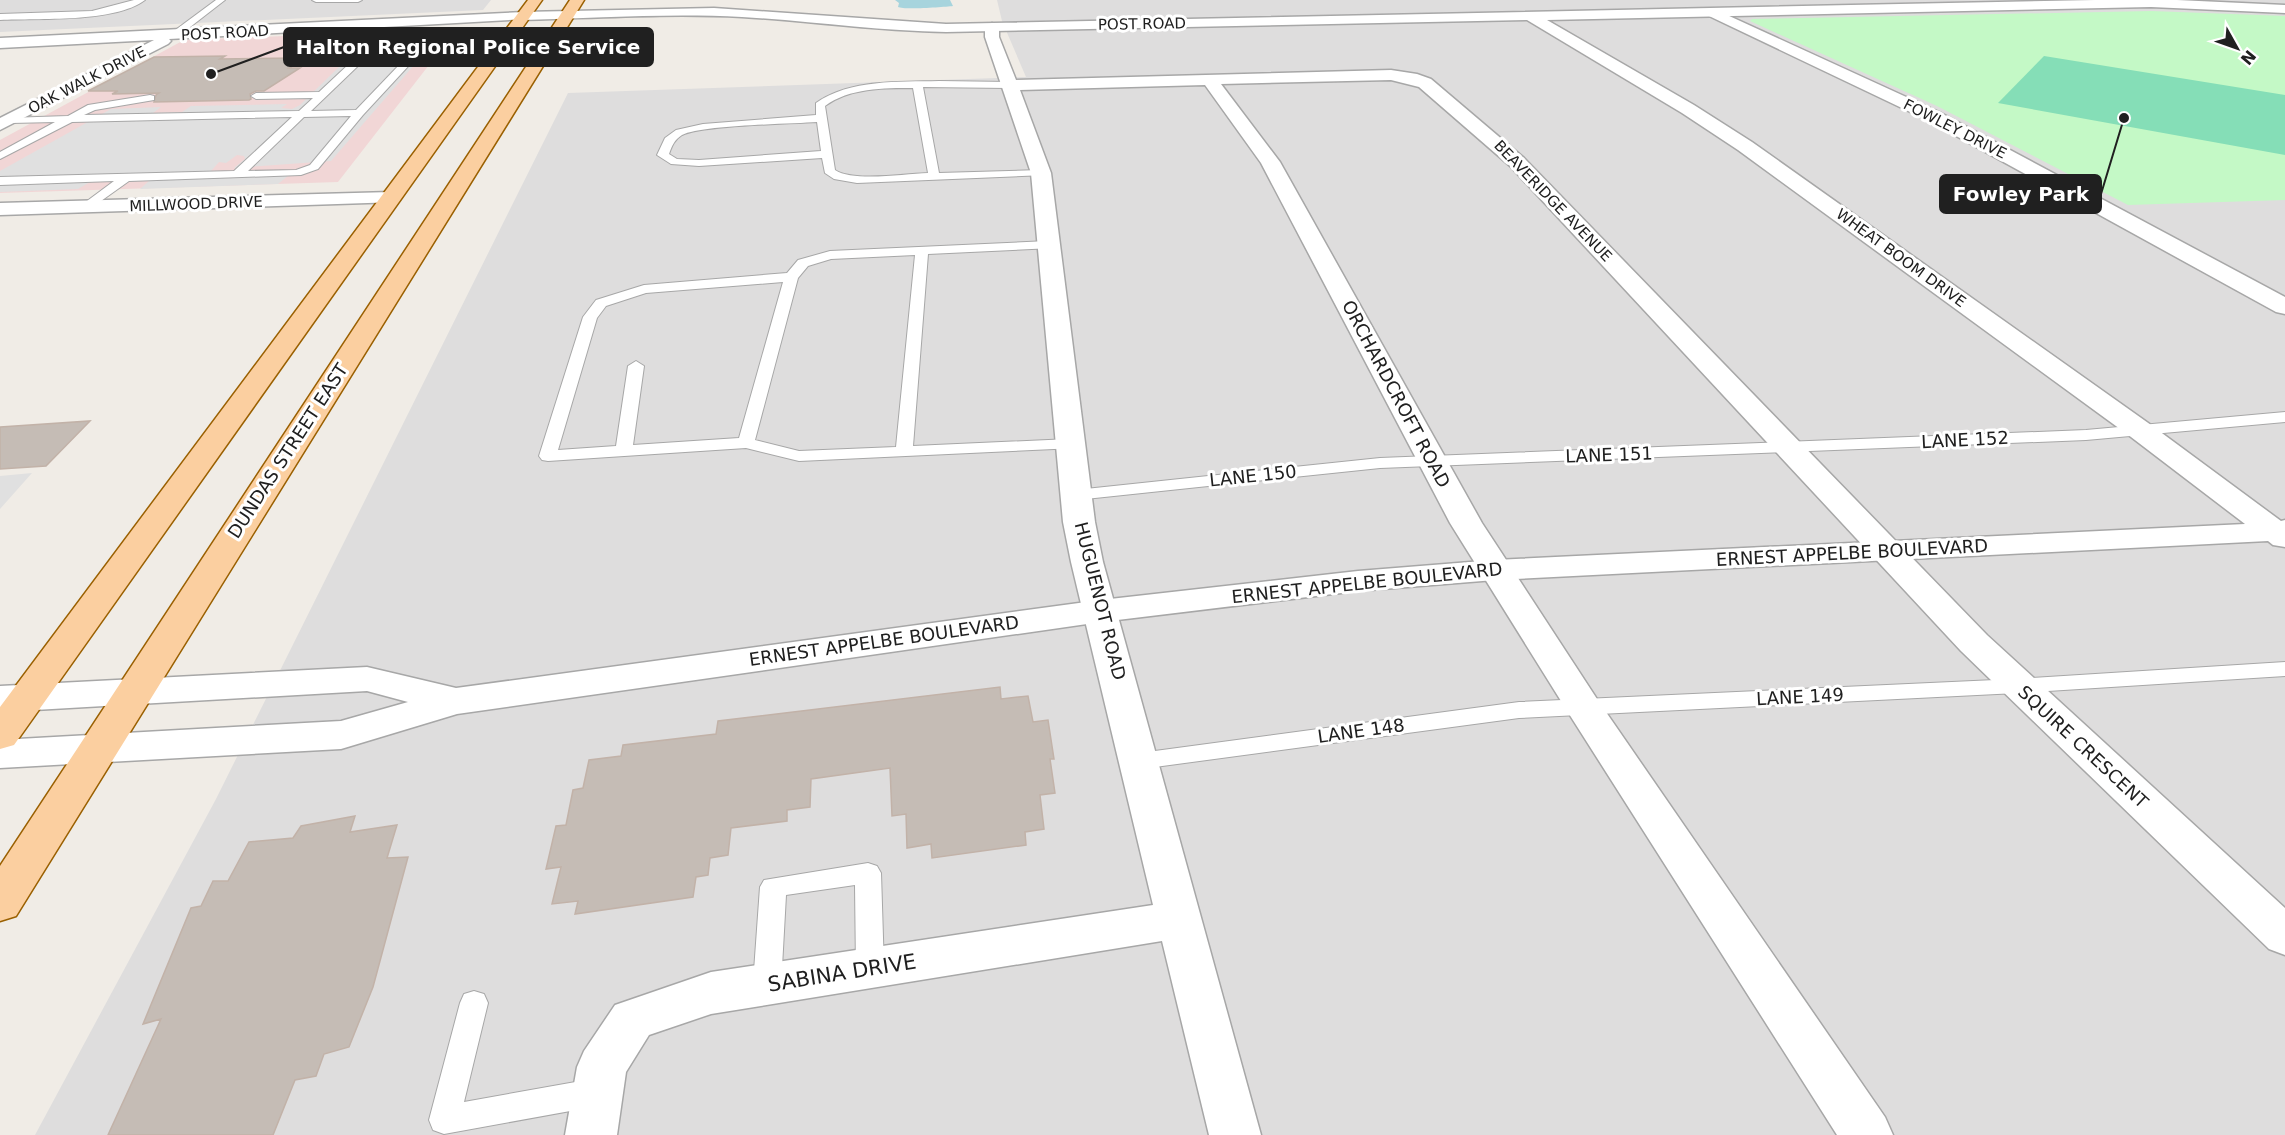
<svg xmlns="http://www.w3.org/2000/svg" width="2285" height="1135" viewBox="0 0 2285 1135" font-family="'DejaVu Sans',sans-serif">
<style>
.residential{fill:#dedddd}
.commercial{fill:#f1d6d6}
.park{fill:#c4f9c6}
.pitch{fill:#85deb7}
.parking{fill:#e0e0e0}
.water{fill:#a7d4dd}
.building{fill:#c5bcb5;stroke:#c2b2a8;stroke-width:1.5}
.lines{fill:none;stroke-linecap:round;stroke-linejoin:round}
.service-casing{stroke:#a7a7a7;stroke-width:2}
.minor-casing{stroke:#a7a7a7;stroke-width:3}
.tertiary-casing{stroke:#a7a7a7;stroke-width:3}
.primary-casing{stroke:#9a6001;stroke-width:3}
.service{fill:#fff;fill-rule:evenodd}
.minor{fill:#fff;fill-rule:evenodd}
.tertiary{fill:#fff;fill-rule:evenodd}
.primary{fill:#fbcfa0;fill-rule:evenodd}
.labels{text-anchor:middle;stroke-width:6;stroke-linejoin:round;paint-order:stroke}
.far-street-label{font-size:15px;fill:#202020;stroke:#fff}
.street-label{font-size:18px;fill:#202020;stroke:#fff}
.near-street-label{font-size:21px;fill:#202020;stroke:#fff}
.leader{fill:none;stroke:#202020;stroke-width:2}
.callout-dot{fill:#202020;stroke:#fff;stroke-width:2}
.callout{fill:#202020;stroke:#202020;stroke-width:2}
.callout-label{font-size:20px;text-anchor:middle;font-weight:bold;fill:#fff}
</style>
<rect width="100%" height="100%" fill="#f0ece6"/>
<path class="residential" d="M0 0H491L483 10 0 32Z
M997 0H2285V1135H35L216 799 568 93 1026 77 1002 21Z"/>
<path class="commercial" d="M457 29 338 182 0 193V140L184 40Z"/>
<path class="park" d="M2151 11 2285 16V200L2128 205 1937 106 1750 21 1752 19Z"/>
<path class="pitch" d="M2044 56 2285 95V155L1998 103Z"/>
<path class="parking" d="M410 32 407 36H422L407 44 283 50 299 37Z
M415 64 331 161 234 168 245 159 244 156 237 155 226 163 219 162 211 171H294L278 184 140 189 149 181 90 182 78 189 0 192V171L111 109 161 107 153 113 182 112 191 106 287 104 281 108 292 109 300 105 339 67Z
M32 473 0 509V476Z"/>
<path class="water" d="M895 0H950L953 6C944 7 904 10 898 7L899 3Z"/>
<path class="building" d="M225 56 220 59 295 58 288 62H299L289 68H300L264 91H256L250 94 251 99 249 100 154 102 156 95 159 93 112 94 118 91H88L154 57Z
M90 421 46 466 0 469V427Z
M1000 687 1001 699 1028 696 1033 722 1048 720 1054 759H1050L1055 793 1040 795 1044 829 1025 832 1026 845 932 858 931 844 907 848 906 814 892 816 890 768 811 779 810 807 787 810V821L731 828 728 855 710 858 708 875 696 877 693 897 575 914 578 901 552 904 561 867 546 869 556 826 566 825 573 790 583 788 589 760 621 756 623 745 716 734 718 721Z
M355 816 350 832 397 825 387 858 408 857 373 987 349 1047 324 1054 316 1076 295 1080 273 1135H108L161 1019 143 1024 191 908 201 906 213 881H228L249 842 293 838 301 826Z"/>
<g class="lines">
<defs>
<path id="service" d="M134 0H145C115 23 38 18 0 20V14L92 11Z
M216 0H225L176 38H170V34Z
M312 0H362L358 2H316Z
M410 56 415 59 413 61 363 115 318 169 301 175 129 181 87 211 81 207 83 204 114 181 0 185V177L234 171 292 117 72 122 0 159V152L55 122 11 123 6 120 7 118 68 116 88 105 150 95 154 96V100L95 110 84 115 299 111 313 98 256 99 251 96 256 93 319 92 350 63 320 64 315 61 317 59ZM402 62 356 110 311 111 361 63ZM351 116 310 165 296 170 248 171 304 117Z
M939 81 1009 82 1014 85 1009 88 923 87 939 173 1041 170 1047 173 1045 175 857 183 834 179 825 173 822 158 699 166 671 164 657 155 665 138 676 130 703 124 816 115V103C850 79 899 82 939 81ZM913 88 928 173C904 174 853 182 835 170L825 106C849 88 884 88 913 88ZM817 122 821 151 699 160 677 159 669 154C672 146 674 140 682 135 701 125 790 124 817 122Z
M1048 241 1053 242 1055 245 1053 248 928 254 913 446 1070 439 1076 440 1079 444 1076 448 799 461 746 448 548 461 542 460 539 456 583 317 596 300 644 285 787 273 798 260 830 251ZM915 255 896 447 799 451 755 440 798 278 808 266 831 259ZM783 282 739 438 633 445 644 366 636 361 628 366 616 446 558 450 597 318 606 306 646 293Z
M2285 412V422L2086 440 1380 468 1076 500 1070 499 1067 495 1070 491 1076 490 1380 458 2086 430Z
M2285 662V676L2017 693 1519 718 1140 769 1132 767 1128 761 1132 755 1140 753 1519 702 2017 679Z
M868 863 877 866 881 873 884 970 880 978 870 982 860 978 856 970 855 885 786 895 781 985 777 993 767 997 757 993 753 985 760 887 764 880Z
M474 991 484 994 488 1003 464 1102 598 1078 609 1082 613 1092 609 1102 598 1106 444 1134 433 1130 429 1120 460 1003 464 994Z"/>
<path id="minor" d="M1714 9 1939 112 2285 297V314L2276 312 1927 120 1709 16 1707 13 1709 10Z
M523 12 530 16 528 19 169 39 171 41 168 44 0 130V118L154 40 0 48V38Z
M992 23 999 27V37L1016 80 1391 70 1417 74 1431 79 1524 158 1987 635 2285 908V955L2269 949 1961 651 1510 166 1419 87 1391 80 1221 84 1280 162 1482 523 1597 699 1885 1117 1893 1135H1837L1571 717 1450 523 1261 163 1205 85 1020 90 1051 173 1095 522 1103 562 1261 1135H1209L1162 941 711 1014 649 1035 626 1072 617 1135H565L577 1067 584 1051 615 1005 711 972 1153 905 1071 562 1063 522 1031 173 985 37V27Z
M391 192 398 194 401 198 398 202 0 215V203Z"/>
<path id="tertiary" d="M2095 0H2177L2285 5V13L2151 7 1547 20 1694 105 1752 142 2151 425 2281 521 2285 520V547L2273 545 2268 541 1495 580 1358 591 1101 622 457 714 341 749 0 768V740L341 721 408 702 367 691 0 712V686L367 667 456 688 1101 600 1358 571 1495 560 2245 524 2131 437 1738 150 1682 113 1527 20 946 32C878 31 810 21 742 17 669 13 596 18 523 20L516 16 523 12 714 8 946 24Z"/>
<path id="primary" d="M528 0H542L14 745 0 749V707Z
M570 0H584L16 916 0 921V866Z"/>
</defs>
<use href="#service" class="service-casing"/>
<use href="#minor" class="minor-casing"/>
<use href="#tertiary" class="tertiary-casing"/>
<use href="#primary" class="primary-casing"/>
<use href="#service" class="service"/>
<use href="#minor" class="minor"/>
<use href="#tertiary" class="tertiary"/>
<use href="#primary" class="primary"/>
</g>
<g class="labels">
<g class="far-street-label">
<text transform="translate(1142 24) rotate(-1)" y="5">POST ROAD</text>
<text transform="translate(225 33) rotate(-3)" y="5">POST ROAD</text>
<text transform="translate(87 80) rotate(-27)" y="5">OAK WALK DRIVE</text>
<text transform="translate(1955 129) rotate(27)" y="5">FOWLEY DRIVE</text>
<text transform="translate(1553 201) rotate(46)" y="5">BEAVERIDGE AVENUE</text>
<text transform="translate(196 204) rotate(-2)" y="5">MILLWOOD DRIVE</text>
<text transform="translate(1901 258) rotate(36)" y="5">WHEAT BOOM DRIVE</text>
</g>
<g class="street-label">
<text transform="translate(1396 394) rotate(62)" y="6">ORCHARDCROFT ROAD</text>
<text transform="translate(1965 440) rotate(-3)" y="6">LANE 152</text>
<text transform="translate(288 451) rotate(-57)" y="6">DUNDAS STREET EAST</text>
<text transform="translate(1609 455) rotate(-2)" y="6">LANE 151</text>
<text transform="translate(1253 476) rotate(-6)" y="6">LANE 150</text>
<text transform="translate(1852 553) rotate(-3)" y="6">ERNEST APPELBE BOULEVARD</text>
<text transform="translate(1367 583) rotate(-6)" y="6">ERNEST APPELBE BOULEVARD</text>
<text transform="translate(1100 601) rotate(76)" y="6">HUGUENOT ROAD</text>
<text transform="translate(884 641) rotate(-8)" y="6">ERNEST APPELBE BOULEVARD</text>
<text transform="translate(1800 697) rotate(-3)" y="6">LANE 149</text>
<text transform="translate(1361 731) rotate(-8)" y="6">LANE 148</text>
<text transform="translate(2083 747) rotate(43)" y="6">SQUIRE CRESCENT</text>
</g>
<g class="near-street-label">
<text transform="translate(842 973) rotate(-9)" y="7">SABINA DRIVE</text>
</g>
</g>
<path class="leader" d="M211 74L284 47M2124 118L2101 194"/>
<g class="callout-dot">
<circle cx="211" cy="74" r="6"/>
<circle cx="2124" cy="118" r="6"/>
</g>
<g class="callout">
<rect x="284" y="28" width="369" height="38" rx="6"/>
<rect x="1940" y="175" width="161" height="38" rx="6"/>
</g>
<g class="callout-label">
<text x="468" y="54">Halton Regional Police Service</text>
<text x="2021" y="201">Fowley Park</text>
</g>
<g transform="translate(2237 48) rotate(130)" stroke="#ffffff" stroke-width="4.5" paint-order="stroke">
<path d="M0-4.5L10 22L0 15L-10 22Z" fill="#202020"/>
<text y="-9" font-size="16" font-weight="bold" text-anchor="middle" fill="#202020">N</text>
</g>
</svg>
